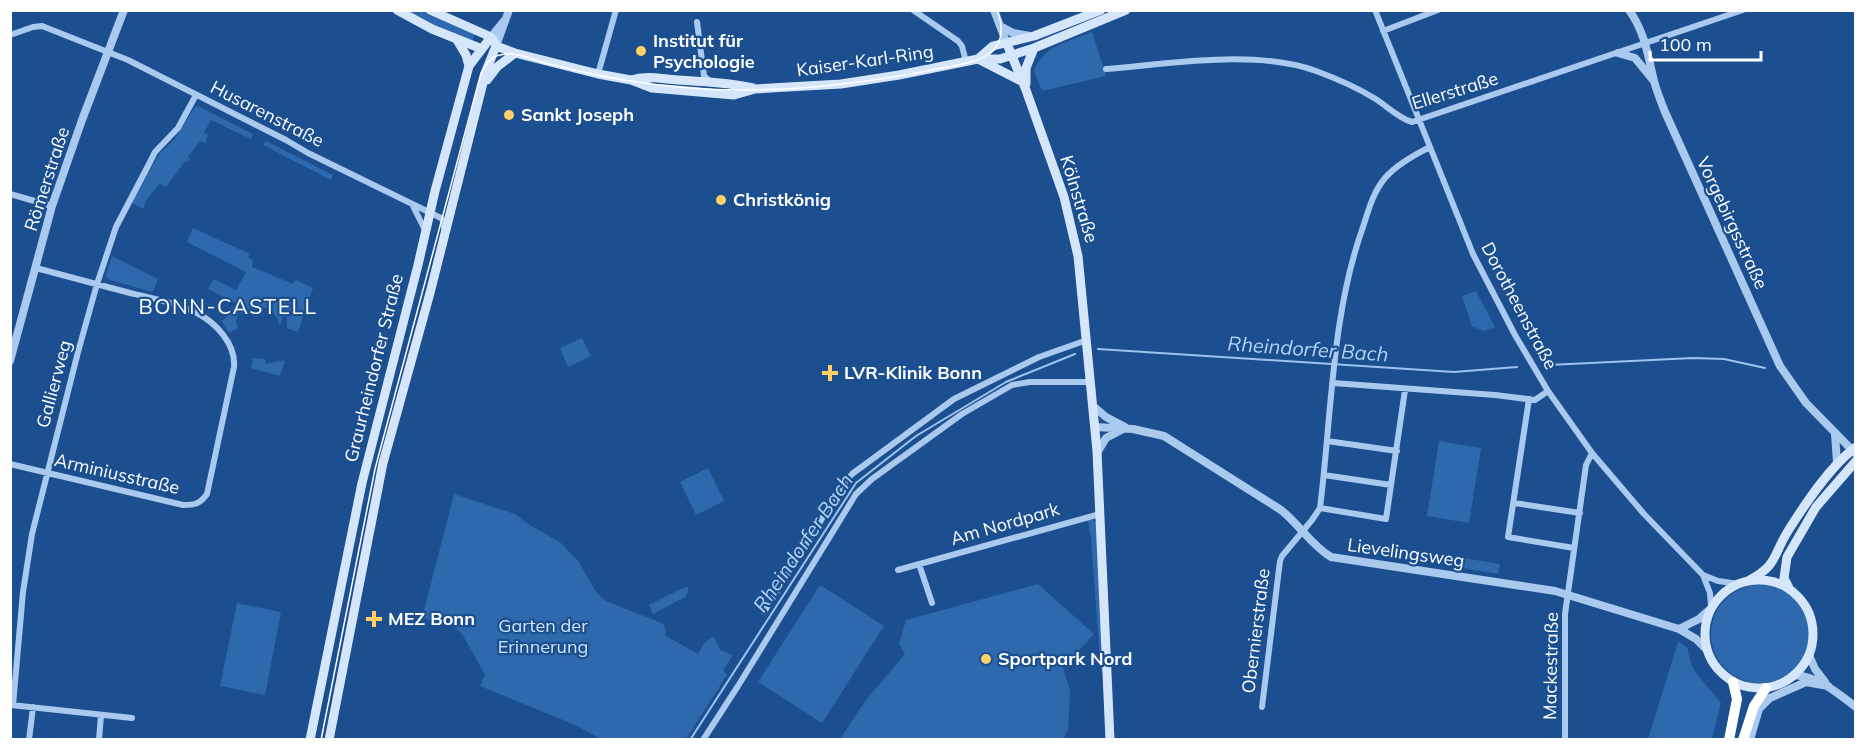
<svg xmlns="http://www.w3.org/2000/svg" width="1866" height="750" viewBox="0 0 1866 750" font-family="Mulish,sans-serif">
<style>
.green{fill:#2e69ad}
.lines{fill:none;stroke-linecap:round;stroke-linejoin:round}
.stream{stroke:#9cc4f0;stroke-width:2}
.minor{stroke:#a9c9ee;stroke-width:6}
.tertiary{stroke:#a9c9ee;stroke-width:8}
.secondary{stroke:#d6e6fa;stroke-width:9}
.motorway{stroke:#fff;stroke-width:10}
.tram{stroke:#fff;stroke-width:1.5}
.poi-dot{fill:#ffd166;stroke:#1b4f8f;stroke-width:2}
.labels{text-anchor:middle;stroke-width:4.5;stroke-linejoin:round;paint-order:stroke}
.poi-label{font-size:18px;font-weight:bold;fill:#fff;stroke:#1b4f8f;text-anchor:start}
.street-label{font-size:18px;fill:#fff;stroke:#1b4f8f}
.park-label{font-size:18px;fill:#cfe3fa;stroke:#1b4f8f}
.water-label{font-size:20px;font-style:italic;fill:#b5d3f5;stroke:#1b4f8f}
.quarter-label{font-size:21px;letter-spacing:1.5px;fill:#fff;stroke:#1b4f8f}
</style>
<rect width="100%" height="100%" fill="#1b4f8f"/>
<path class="green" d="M404 11H422L475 34 472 41 442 29Z
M1092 32 1106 76 1042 91 1034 71C1042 46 1070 41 1092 32Z
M198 106 253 134 251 139 211 120 204 133 208 135 205 143 200 141 188 157 191 159 188 162 186 160 166 187 161 184 158 185 145 202 144 209 132 203 159 154 174 140 194 108Z
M266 141 333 175 331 180 263 145Z
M193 228 250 254 248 257 253 260 252 267 293 284 296 280 313 288 298 332 287 328V317H282L281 324H279C275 306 255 301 242 314L238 312 236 323 238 328 229 333 221 320 225 319 231 308 238 304 208 289 214 279 236 290 246 272 187 242Z
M112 256 158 279 153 292 107 279 106 275Z
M1476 291 1495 327 1483 331 1472 326 1462 296Z
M582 338 591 356 568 367 560 348Z
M253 358 265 359 266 364 285 360 280 376 251 368Z
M1439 441 1481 448 1469 523 1427 516Z
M708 468 724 501 696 515 680 482Z
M454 494 515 514 528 524 561 543 578 561 596 592 606 601 664 624 666 636 698 654 705 642 714 636 720 650 733 655 723 670 727 675 686 739H601L575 725 480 686 485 675 462 634 452 625 422 618Z
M1088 520H1093L1096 523 1103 671 1101 673 1091 539Z
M1463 558 1500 564 1498 574 1462 568Z
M1038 584 1094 634 1063 668 1070 691 1068 729 1064 739H840L865 701 905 654 899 644 906 620Z
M820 585 884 626 822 723 758 682Z
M1711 634a49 49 0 1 1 98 0a49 49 0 1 1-98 0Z
M685 587H688V592L685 597 653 614 649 605Z
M237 603 281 612 265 695 220 686Z
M1678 642 1687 647 1691 664 1696 673 1721 703 1712 739H1648Z"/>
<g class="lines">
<path class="stream" d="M1098 349 1454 372 1517 367
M1549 365 1693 358 1724 359 1765 368
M690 740 856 483 916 436 1006 382 1075 354"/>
<path class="minor" d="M913 10 958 41 962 46 966 62
M1375 10 1473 254 1515 335 1548 391 1592 453 1644 514 1703 575 1710 593 1711 606
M697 22 704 76 710 81
M1383 31 1438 10
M10 35 33 27 42 26 128 60 286 140 308 153 441 218 444 222V229
M1106 69C1170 64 1255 49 1316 71 1335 78 1356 87 1374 98 1386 105 1398 118 1412 122L1743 10
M598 74 616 10
M10 194 52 206
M412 204 425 230
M1333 383 1495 395 1535 400 1548 391
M1529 399 1508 537 1574 548
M1327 441 1397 451
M10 464 183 505C195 505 200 504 207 494L234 367C236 344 216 323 197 313 176 303 152 298 130 293 99 285 67 276 36 268
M1324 475 1391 485
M1514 503 1580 513
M1320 508 1386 519 1405 390
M919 564 932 603
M898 570 1100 514
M1703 575 1718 581 1739 584
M764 612 841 488 852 474 954 399 1039 357 1087 340
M11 705 132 718
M13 705 23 592 32 534 78 352 97 284 116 227 149 164 155 152 178 128 196 95
M1262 707 1280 561 1282 556 1312 520 1320 508C1332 413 1331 315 1364 224 1369 208 1374 191 1385 178 1396 165 1414 155 1430 147
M29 740 33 707
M99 740 101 715
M703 740 738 686 856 494 872 479 962 414 1012 385 1030 382H1091
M1565 740V614L1586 465 1592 453"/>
<path class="tertiary" d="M994 10 1007 44
M1629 10C1645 32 1648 56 1654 81 1657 92 1661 102 1665 112L1780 366 1806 403 1856 454
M1000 26 1013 33 1030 36
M491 37 504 21
M496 46 509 10
M1618 53 1635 58 1653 80
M10 361 52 206 82 120 124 10
M1093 406 1106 417 1125 427
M1095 427 1133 429 1164 436 1281 510C1299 524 1311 545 1331 557L1555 591 1679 629 1696 639 1706 649
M1835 434 1837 463
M1097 453 1106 438 1125 428
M1679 629 1699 619 1708 611
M1809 655 1815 669 1825 682
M1794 675C1819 677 1836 692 1856 707
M1750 740 1759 709 1770 698 1806 682 1828 686"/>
<path class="secondary" d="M397 10 432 29 482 49
M430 10 491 37
M457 40 466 55 469 66
M494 41 496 46 515 53 598 74 631 80 652 88 734 95 755 89 841 84 899 75 978 59H1000L1034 48 1126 10
M1007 44 1026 90 1064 197 1078 256 1097 451 1110 740
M978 59 993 46 1034 36 1101 10
M980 60 1021 81
M487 80 497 67 515 53
M631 80C647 75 661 79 678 80 704 82 728 82 753 88
M1026 84V68L1034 48
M1705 634a54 54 0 1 1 108 0a54 54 0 1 1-108 0Z
M1748 581C1778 565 1772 557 1788 531 1805 504 1830 466 1856 447
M1790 590 1784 578 1787 557 1816 507 1856 461
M310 740 362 483 418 265 435 191 469 66 491 37
M329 740 383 463 430 293 486 71 496 46"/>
<path class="motorway" d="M1729 740 1737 699 1733 682
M1743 740 1754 706 1766 688"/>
<path class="tram" d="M321 740 375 469 481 73C486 64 490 57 500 55 515 51 534 60 549 64 574 70 599 76 624 80 729 98 828 90 932 70 968 63 1016 60 997 10"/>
</g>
<g class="poi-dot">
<circle cx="641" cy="51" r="6"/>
<circle cx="509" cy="115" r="6"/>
<circle cx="721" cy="200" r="6"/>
<path d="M827 364h6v6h6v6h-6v6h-6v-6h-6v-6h6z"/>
<path d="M371 610h6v6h6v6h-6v6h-6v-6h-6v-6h6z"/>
<circle cx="986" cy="659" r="6"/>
</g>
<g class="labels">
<g class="poi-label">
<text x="653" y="47">Institut für<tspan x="653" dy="21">Psychologie</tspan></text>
<text x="521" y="121">Sankt Joseph</text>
<text x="733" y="206">Christkönig</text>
<text x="844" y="379">LVR-Klinik Bonn</text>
<text x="388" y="625">MEZ Bonn</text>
<text x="998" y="665">Sportpark Nord</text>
</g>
<g class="street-label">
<text transform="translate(865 61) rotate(-8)" y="6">Kaiser-Karl-Ring</text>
<text transform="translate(1455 91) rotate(-17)" y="6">Ellerstraße</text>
<text transform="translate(267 114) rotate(27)" y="6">Husarenstraße</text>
<text transform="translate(47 179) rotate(-72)" y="6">Römerstraße</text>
<text transform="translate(1079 199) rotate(73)" y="6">Kölnstraße</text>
<text transform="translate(1732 223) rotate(65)" y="6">Vorgebirgsstraße</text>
<text transform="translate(1519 306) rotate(62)" y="6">Dorotheenstraße</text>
<text transform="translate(374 368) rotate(-76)" y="6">Graurheindorfer Straße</text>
<text transform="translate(54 384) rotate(-75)" y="6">Gallierweg</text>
<text transform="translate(117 474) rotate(13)" y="6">Arminiusstraße</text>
<text transform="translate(1005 524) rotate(-16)" y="6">Am Nordpark</text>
<text transform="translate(1406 553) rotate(8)" y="6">Lievelingsweg</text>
<text transform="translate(1256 631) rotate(-83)" y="6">Obernierstraße</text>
<text transform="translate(1551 666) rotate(-89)" y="6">Mackestraße</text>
</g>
<g class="park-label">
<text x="543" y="632">Garten der<tspan x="543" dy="21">Erinnerung</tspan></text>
</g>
<g class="water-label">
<text transform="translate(1308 349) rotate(4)" y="7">Rheindorfer Bach</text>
<text transform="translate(803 543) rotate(-56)" y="7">Rheindorfer Bach</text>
</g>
<g class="quarter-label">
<text x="228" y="314">BONN-CASTELL</text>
</g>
</g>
<rect width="1866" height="750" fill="none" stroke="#ffffff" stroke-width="24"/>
<path d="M1650 51v9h111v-9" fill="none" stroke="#ffffff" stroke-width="3"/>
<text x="1659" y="51" font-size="18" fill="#ffffff" stroke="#1b4f8f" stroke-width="4.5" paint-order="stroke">100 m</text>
</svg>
